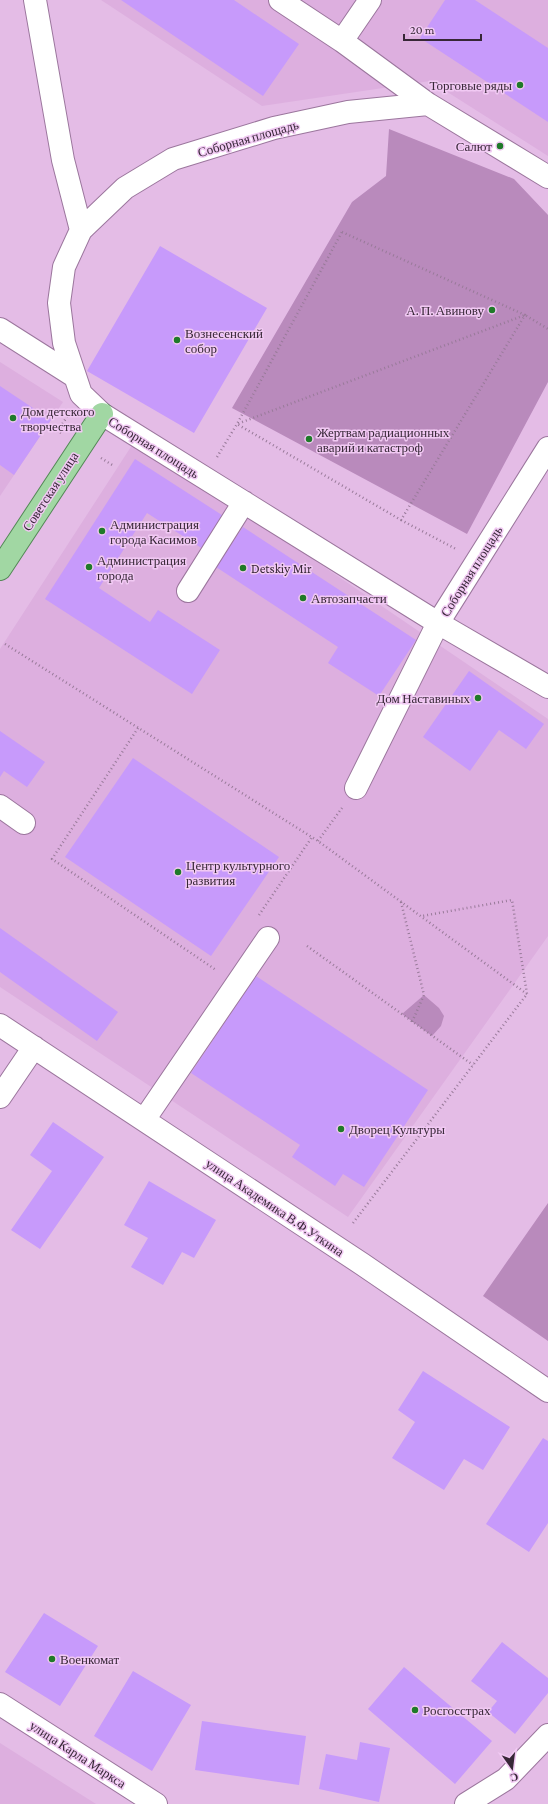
<svg xmlns="http://www.w3.org/2000/svg" width="548" height="1804" viewBox="0 0 548 1804" font-family="'Crimson Pro',serif">
<style>
.built{fill:#ddafdf}
.green{fill:#b98abc}
.building{fill:#c79afb}
.lines{fill:none;stroke-linecap:round;stroke-linejoin:round}
.minor-casing{stroke:#9b769d;stroke-width:24}
.major-casing{stroke:#538856;stroke-width:24}
.path{stroke:#987a99;stroke-width:2.5;stroke-dasharray:1 3;stroke-linecap:butt}
.minor{stroke:#fff;stroke-width:22}
.major{stroke:#a1d7a3;stroke-width:22}
.poi-dot{fill:#1f7a29;stroke:#f1c9f3;stroke-width:1.5}
.labels{text-anchor:middle;stroke-width:3;stroke-linejoin:round;paint-order:stroke}
.poi-label{font-size:13px;fill:#372737;stroke:#f1c9f3;text-anchor:start}
.street-label{font-size:13px;fill:#372737;stroke:#f1c9f3}
</style>
<rect width="100%" height="100%" fill="#e4bce6"/>
<path class="built" d="M101 0H548V156L430 81 262 106Z
M0 362 63 402 0 496Z
M136 439 548 719V936L348 1217 0 987V649Z
M0 1743 96 1804H0Z"/>
<path class="green" d="M389 129 514 179 548 215V382L467 534 232 408 352 202 386 176Z
M424 995 439 1008 444 1016 441 1026 432 1036 402 1014Z
M548 1203V1341L483 1296Z"/>
<path class="building" d="M121 0H234L299 44 263 96Z
M445 0H475L548 48V122L420 38Z
M160 246 267 308 194 433 87 371Z
M0 386 51 420 14 475 0 465Z
M135 459 225 517 203 549 147 513 99 588 150 622 158 610 220 650 192 694 45 599Z
M243 527 416 640 379 696 328 663 338 647 216 567Z
M469 671 544 724 526 749 499 730 470 771 423 737Z
M0 731 45 762 27 787 4 771 0 777Z
M133 758 279 857 211 956 65 857Z
M0 928 118 1012 97 1041 0 972Z
M256 976 428 1090 364 1187 343 1174 335 1186 292 1157 300 1145 191 1073Z
M53 1122 104 1157 40 1249 11 1230 52 1171 30 1155Z
M149 1181 216 1220 194 1258 182 1252 163 1285 131 1267 148 1238 124 1225Z
M423 1371 510 1427 483 1470 464 1459 444 1490 392 1458 415 1422 398 1410Z
M543 1438 548 1441V1523L529 1552 486 1524Z
M44 1613 98 1646 60 1706 5 1672Z
M502 1642 548 1678V1693L515 1734 488 1712 497 1701 471 1681Z
M404 1667 492 1741 455 1784 368 1709Z
M133 1671 191 1705 152 1771 94 1736Z
M202 1721 306 1736 299 1785 195 1770Z
M360 1742 390 1748 379 1802 319 1789 326 1754 357 1760Z"/>
<g class="lines">
<defs>
<path id="minor" d="M35 0 63 160 81 230
M280 0 342 41
M370 0 342 41 428 104
M548 177 428 104 348 112 274 128 173 159 125 188 81 230 64 267 59 303 64 343 81 394 102 414 438 623 548 687
M0 329 74 376
M188 591 244 502
M356 788 438 623 548 448
M0 806 24 823
M0 1025 362 1264 548 1391
M0 1097 34 1047
M144 1120 268 938
M0 1704 156 1804
M466 1804 506 1779 548 1735"/>
<path id="major" d="M0 569 102 414"/>
</defs>
<use href="#minor" class="minor-casing"/>
<use href="#major" class="major-casing"/>
<path class="path" d="M342 232 525 315 401 520 237 424Z
M61 433 58 431 68 415
M217 457 237 424 525 315 548 329
M101 458 114 466
M401 520 456 549
M5 644 318 841 527 994
M138 728 52 859 216 970
M318 841 342 808
M401 902 424 995 412 1022
M259 915 312 837
M307 946 473 1065
M353 1223 527 994 512 900 422 916"/>
<use href="#minor" class="minor"/>
<use href="#major" class="major"/>
</g>
<g class="poi-dot">
<circle cx="520" cy="85" r="4"/>
<circle cx="500" cy="146" r="4"/>
<circle cx="492" cy="310" r="4"/>
<circle cx="177" cy="340" r="4"/>
<circle cx="13" cy="418" r="4"/>
<circle cx="309" cy="439" r="4"/>
<circle cx="102" cy="531" r="4"/>
<circle cx="89" cy="567" r="4"/>
<circle cx="243" cy="568" r="4"/>
<circle cx="303" cy="598" r="4"/>
<circle cx="478" cy="698" r="4"/>
<circle cx="178" cy="872" r="4"/>
<circle cx="341" cy="1129" r="4"/>
<circle cx="52" cy="1659" r="4"/>
<circle cx="415" cy="1710" r="4"/>
</g>
<g class="labels">
<g class="poi-label">
<text x="512" y="90" text-anchor="end">Торговые ряды</text>
<text x="492" y="151" text-anchor="end">Салют</text>
<text x="484" y="315" text-anchor="end">А. П. Авинову</text>
<text x="185" y="338">Вознесенский<tspan x="185" dy="15">собор</tspan></text>
<text x="21" y="416">Дом детского<tspan x="21" dy="15">творчества</tspan></text>
<text x="317" y="437">Жертвам радиационных<tspan x="317" dy="15">аварий и катастроф</tspan></text>
<text x="110" y="529">Администрация<tspan x="110" dy="15">города Касимов</tspan></text>
<text x="97" y="565">Администрация<tspan x="97" dy="15">города</tspan></text>
<text x="251" y="573">Detskiy Mir</text>
<text x="311" y="603">Автозапчасти</text>
<text x="470" y="703" text-anchor="end">Дом Наставиных</text>
<text x="186" y="870">Центр культурного<tspan x="186" dy="15">развития</tspan></text>
<text x="349" y="1134">Дворец Культуры</text>
<text x="60" y="1664">Военкомат</text>
<text x="423" y="1715">Росгосстрах</text>
</g>
<g class="street-label">
<text transform="translate(248 138) rotate(-16)" y="5">Соборная площадь</text>
<text transform="translate(154 447) rotate(32)" y="5">Соборная площадь</text>
<text transform="translate(50 491) rotate(-57)" y="5">Советская улица</text>
<text transform="translate(471 571) rotate(-58)" y="5">Соборная площадь</text>
<text transform="translate(275 1207) rotate(34)" y="5">улица Академика В.Ф.Уткина</text>
<text transform="translate(78 1754) rotate(33)" y="5">улица Карла Маркса</text>
</g>
</g>
<g transform="translate(512 1768) rotate(166)" stroke="#f1c9f3" stroke-width="3" paint-order="stroke">
<path d="M0-3L7 15L0 10L-7 15Z" fill="#372737"/>
<text y="-6" font-size="11" font-weight="bold" text-anchor="middle" fill="#372737">С</text>
</g>
<path d="M404 34v6h77v-6" fill="none" stroke="#372737" stroke-width="2"/>
<text x="410" y="34" font-size="12" fill="#372737" stroke="#f1c9f3" stroke-width="3" paint-order="stroke">20 m</text>
</svg>
